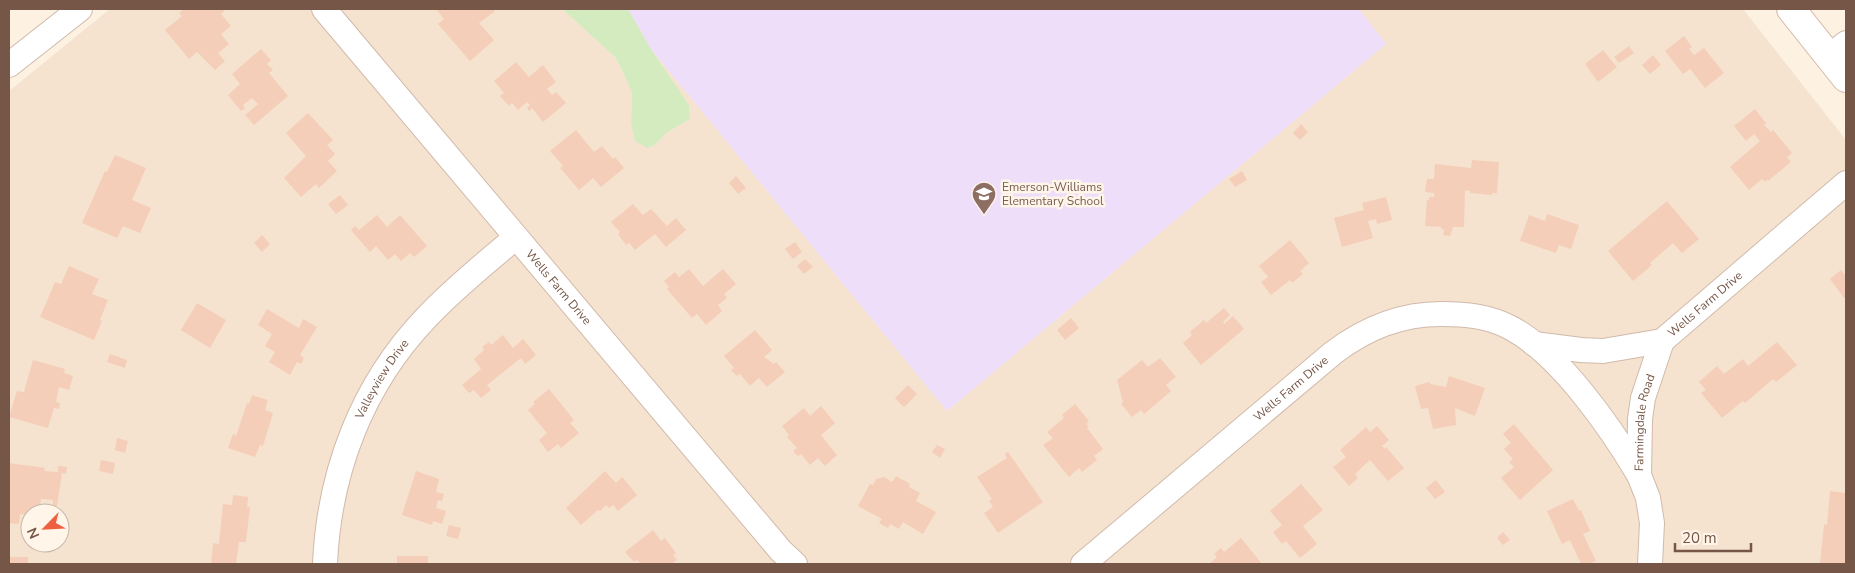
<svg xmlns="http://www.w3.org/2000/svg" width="1855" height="573" viewBox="0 0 1855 573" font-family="'Nunito Sans',sans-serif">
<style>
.residential{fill:#f5e3d0;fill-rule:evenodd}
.education{fill:#efdef9}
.green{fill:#d3ebbf}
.building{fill:#f4ceb8}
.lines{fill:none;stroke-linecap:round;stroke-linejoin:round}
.street-casing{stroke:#d1baab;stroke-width:26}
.secondary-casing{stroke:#d4baa8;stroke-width:30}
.street{stroke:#fff;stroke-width:24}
.secondary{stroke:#fff;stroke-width:28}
.labels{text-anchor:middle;stroke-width:5;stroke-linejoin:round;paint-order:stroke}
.education-label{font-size:12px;fill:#785e54;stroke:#fff5e9;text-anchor:start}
.street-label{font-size:12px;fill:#765647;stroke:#fff5e9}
</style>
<rect width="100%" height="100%" fill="#fdf1e2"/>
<path class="residential" d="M110 9H562L616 58 632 92 631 123 655 145 666 133 690 119 689 105 651 49 947 411 1386 44 1359 9H1743L1846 140V564H9V91ZM30 513H60V543H30Z"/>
<path class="education" d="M628 9H1359L1386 44 947 411 651 49Z"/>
<path class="green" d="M562 9H628L651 49 689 105 690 119 666 133 655 145 647 148 635 141 631 123 632 92 616 58Z"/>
<path class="building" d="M184 9H222L225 11 221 14 231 26 221 34 229 44 218 53 225 61 215 70 197 52 189 59 165 30 182 16 179 13Z
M438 9H494V12L479 23 494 40 470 61 438 24 444 19 437 10Z
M1684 36 1692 47 1689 49 1694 55 1704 48 1724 73 1705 88 1690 69 1683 74 1665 51Z
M1629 46 1634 53 1619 63 1614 57Z
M261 49 271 60 267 64 273 70 269 73 288 96 254 125 245 115 258 104 252 98 243 105 245 108 241 111 228 95 240 84 232 74Z
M1603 50 1617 67 1598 82 1585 64Z
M1653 55 1661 65 1650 74 1642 65Z
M516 62 529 77 543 65 556 82 547 89 552 95 556 92 566 103 543 122 532 108 529 111 527 108 530 105 527 102 518 110 512 103 509 106 500 96 504 93 494 81Z
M1755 109 1766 123 1764 125 1771 132 1773 130 1792 153 1787 157 1791 162 1768 181 1767 180 1765 182 1762 179 1749 190 1730 167 1760 141 1754 134 1746 141 1734 126Z
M308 113 333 140 327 145 335 154 328 161 337 171 319 188 316 184 301 197 284 178 306 156 286 133Z
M1301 124 1308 132 1300 140 1293 133Z
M576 130 594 152 602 146 613 159 615 157 624 168 601 187 593 178 579 190 560 168 563 166 550 151Z
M115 155 146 168 132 200 151 208 140 233 123 226 117 238 82 223 105 171 107 172Z
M1472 160 1499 162 1497 193H1492V195L1470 193V191L1465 190 1464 227H1453L1450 236 1443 235 1444 229H1441V227L1425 226 1427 200H1429V197H1434V193L1425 192 1427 179H1434L1435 164 1471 168Z
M1242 171 1247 180 1235 187 1229 179Z
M736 176 746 188 738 194 729 183Z
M340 195 348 205 336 214 328 204Z
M1386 197 1392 220 1377 224 1376 219 1368 221 1373 238 1342 247 1334 218 1364 210 1362 203Z
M1667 201 1699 239 1682 253 1673 243 1650 263 1652 265 1633 281 1608 251Z
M633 204 643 215 651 209 667 226 676 218 686 230 666 247 655 234 635 250 629 243 626 245 618 234 620 232 611 222Z
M1547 214 1579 225 1571 249 1559 245 1556 253 1520 241 1529 215 1545 221Z
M377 215 387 227 400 215 427 246 414 257 410 253 401 261 395 254 388 260 376 246 370 252 351 230 355 226 359 230Z
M262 235 270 244 262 252 254 243Z
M1290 240 1309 263 1300 271 1303 274 1292 283 1290 280 1271 295 1261 282 1268 277 1259 266Z
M795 242 802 252 793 259 785 249Z
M805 259 813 267 804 274 797 266Z
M69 266 99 279 92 294 108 300 100 320 102 321 94 340 40 317 55 282 61 284Z
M689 269 703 286 723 269 736 284 724 294 727 298 718 305 722 311 706 325 697 314 692 318 667 289 669 287 664 281 675 272 679 277Z
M1841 270 1846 276V297L1844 298 1830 279Z
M197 303 226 320 210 348 181 330Z
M1224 308 1230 315 1223 322 1224 324 1233 316 1244 329 1201 365 1183 343 1192 335 1190 332 1204 320 1206 323Z
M267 309 299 328 303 319 317 327 300 355 304 358 301 364 297 362 290 375 269 362 275 352 265 346 272 334 258 325Z
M1071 318 1079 328 1065 340 1057 330Z
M755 330 772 350 764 357 774 364 776 362 785 372 767 387 759 378 750 386 740 374 737 376 731 370 734 368 724 356Z
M503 335 513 348 523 339 536 355 525 364 521 358 487 385 491 390 481 398 474 390 469 393 462 385 481 369 474 359 484 350 482 347 489 342 491 345Z
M1777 342 1797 365 1776 382 1773 379 1745 403 1743 401 1722 418 1701 393 1706 390 1699 382 1717 366 1724 374 1743 359 1748 366Z
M110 354 127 360 125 368 107 362Z
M1160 358 1176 377 1166 385 1171 391 1144 414 1141 410 1132 417 1121 404 1123 402 1117 380 1142 360 1148 367Z
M33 360 65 369 64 373 73 376 69 390 59 387 56 402 60 403 59 409 54 408 48 428 9 417 17 391 24 392Z
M1449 376 1485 388 1475 416 1455 408 1456 425 1433 429 1428 408 1421 409 1415 386 1430 382V384L1446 387Z
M908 385 917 394 904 407 895 398Z
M549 389 574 420 570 423 579 433 561 448 558 444 548 452 539 440 547 433 528 410 535 404 533 402Z
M252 395 268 400 265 410 273 413 263 446 260 445 255 457 228 448 233 434 236 436 247 403 249 404Z
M1075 404 1089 421 1086 424 1089 427 1087 428 1103 449 1094 456 1097 460 1082 472 1079 468 1069 477 1043 445 1053 438 1047 432 1064 418 1062 415Z
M821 406 835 423 821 435 837 455 825 466 818 458 810 465 801 454 798 456 793 451 797 448 787 437 789 435 782 426 804 408 810 416Z
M1514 424 1553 470 1520 500 1501 478 1514 467 1509 462 1513 459 1504 449 1511 443 1503 434Z
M1377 426 1389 440 1382 446 1385 449 1386 447 1404 468 1388 481 1370 460 1355 474 1358 478 1349 486 1333 467 1346 457 1340 450 1366 427 1370 432Z
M117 438 128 441 125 453 115 450Z
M937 445 945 449 940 458 932 452Z
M1008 452 1043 502 998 533 984 513 993 507 989 501 992 499 977 477 1007 458 1005 454Z
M101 460 115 463 113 474 99 471Z
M9 463 45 468 44 471 58 472V466L67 467 66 474 62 473 57 506H53V500L41 499 39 513H30V515L20 514 19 524 9 523Z
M416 471 439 479 436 492 444 494 442 501 438 500 436 508 446 511 442 524 433 521 432 525 402 515Z
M605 471 616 483 622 477 637 495 618 511 613 505 609 508 606 505 600 511 598 510 581 525 566 508Z
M896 476 910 484 909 487 920 493 916 501 936 512 923 534 903 522 899 529 890 524 888 528 879 523 882 519 858 506 870 484 873 485 876 479 884 477 892 482Z
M1436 480 1445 492 1435 499 1426 488Z
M1301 484 1323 510 1303 526 1317 544 1300 558 1286 541 1282 544 1273 532 1282 525 1270 511Z
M1830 491 1846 493V564H1820L1824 524 1827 525Z
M233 495 248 497 247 507H250L246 542H239L236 564H211L213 543 219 544 223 504 232 505Z
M1573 499 1579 511 1581 510 1590 531 1583 534 1596 561 1589 564H1581L1570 540 1562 544 1547 511Z
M449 525 461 528 458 539 446 536Z
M653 530 661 541 665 538 676 553 673 555 677 560 671 564H641L637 560 634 562 625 552Z
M1503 532 1510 540 1503 545 1497 538Z
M1241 538 1262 564H1209L1217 557 1214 554 1221 548 1224 552Z
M397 556H428V564H397Z
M9 557H28V564H9Z"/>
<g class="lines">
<defs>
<g id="street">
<path id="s1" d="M324 9 781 551 795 564"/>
<path d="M1829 57 1846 43"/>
<path d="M9 65 80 9"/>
<path id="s2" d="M1534 344 1581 350 1603 351 1662 341 1846 183"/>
<path id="s3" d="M325 564C329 472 362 385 426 318 454 288 486 263 516 237"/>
<path id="s4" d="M1083 564 1333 353C1366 328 1400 314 1441 314 1465 314 1489 316 1511 328 1560 354 1611 428 1639 475"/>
<path id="s5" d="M1650 564 1652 523 1648 498 1639 475 1640 419 1643 398 1662 341"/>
</g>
<path id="secondary" d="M1791 9 1846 78"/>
</defs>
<use href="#street" class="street-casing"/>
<use href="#secondary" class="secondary-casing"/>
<use href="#street" class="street"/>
<use href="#secondary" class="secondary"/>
</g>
<defs>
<symbol id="school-pin" viewBox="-11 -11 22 30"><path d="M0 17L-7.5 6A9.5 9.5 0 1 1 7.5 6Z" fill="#8d6e63" stroke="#fff5e9"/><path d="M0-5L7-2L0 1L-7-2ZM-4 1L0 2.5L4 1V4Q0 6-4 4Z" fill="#fff"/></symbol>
</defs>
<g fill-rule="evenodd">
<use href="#school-pin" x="970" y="180" width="28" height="38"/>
</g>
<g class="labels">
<g class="education-label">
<text x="1002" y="191">Emerson-Williams<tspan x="1002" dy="14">Elementary School</tspan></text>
</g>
<g class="street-label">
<text dy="4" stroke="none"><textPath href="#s1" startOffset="364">Wells Farm Drive</textPath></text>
<text dy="4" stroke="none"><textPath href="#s2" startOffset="186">Wells Farm Drive</textPath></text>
<text dy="4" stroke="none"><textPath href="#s3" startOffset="196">Valleyview Drive</textPath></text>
<text dy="4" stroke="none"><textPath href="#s4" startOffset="272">Wells Farm Drive</textPath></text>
<text dy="4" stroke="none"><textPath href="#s5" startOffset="144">Farmingdale Road</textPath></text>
</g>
</g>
<rect width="1855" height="573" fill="none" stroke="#765647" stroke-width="20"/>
<g transform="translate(45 528) rotate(246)"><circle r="24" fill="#fff5e9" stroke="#c8b5a8"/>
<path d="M0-4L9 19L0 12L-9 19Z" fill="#ed6140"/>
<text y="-8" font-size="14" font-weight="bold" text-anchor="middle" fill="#765647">N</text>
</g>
<path d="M1675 543v8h76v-8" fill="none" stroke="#765647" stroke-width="2.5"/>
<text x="1682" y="543" font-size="15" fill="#765647" stroke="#fff5e9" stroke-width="4" paint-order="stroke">20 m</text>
</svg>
